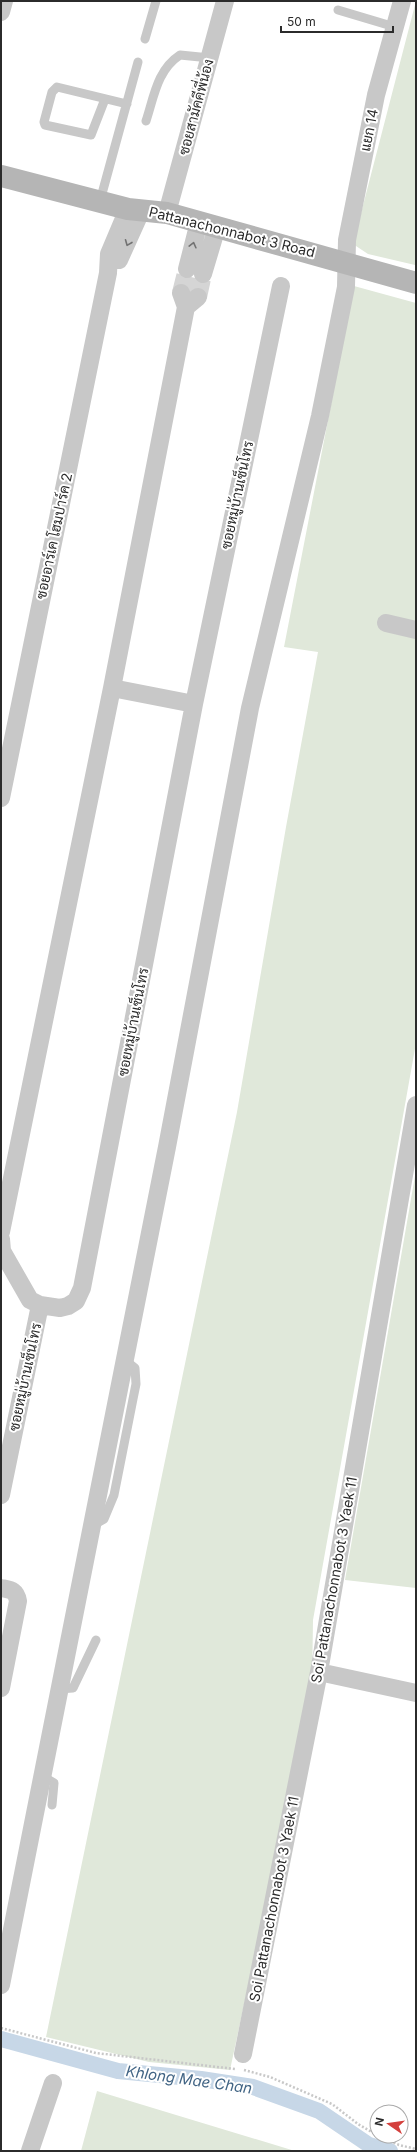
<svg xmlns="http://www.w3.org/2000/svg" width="417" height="2152" viewBox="0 0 417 2152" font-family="Inter,Sarabun,sans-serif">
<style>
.green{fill:#e0e8da}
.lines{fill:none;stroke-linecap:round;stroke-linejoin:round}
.canal{stroke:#c7d7e7;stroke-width:16}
.street-tunnel{stroke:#d5d5d5;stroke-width:18;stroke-dasharray:18 9;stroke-linecap:butt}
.path{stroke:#c8c8c8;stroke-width:2.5;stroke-dasharray:2 2;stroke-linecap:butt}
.lane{stroke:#c8c8c8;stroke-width:9}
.street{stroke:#c8c8c8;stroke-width:18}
.secondary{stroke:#b5b5b5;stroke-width:22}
.oneway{stroke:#727272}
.labels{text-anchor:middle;stroke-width:4;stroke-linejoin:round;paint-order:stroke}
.street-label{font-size:14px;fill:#2b2b2b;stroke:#fff}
.water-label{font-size:15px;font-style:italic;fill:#426585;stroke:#fff}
</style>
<rect width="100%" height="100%" fill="#fff"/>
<path class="green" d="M416 1V264L415 265 368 254 353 244Z
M354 286 416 303V1043L313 1620 312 1687 230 2070 149 2062 46 2037 237 1112 286 827 318 652 284 647Z
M416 1170V1588L345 1580Z
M97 2091 295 2151H81Z"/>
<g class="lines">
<path class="canal" d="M1 2039 118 2071 201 2079 253 2087 319 2111 369 2145 390 2151"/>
<path class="street-tunnel" d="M181 293 187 269
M198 297 203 274"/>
<path class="path" d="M1 2028 96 2053 235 2069
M244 2070 270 2077 332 2104 358 2124 377 2135
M379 2136 399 2145 416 2149"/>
<path class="lane" d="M338 10 395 27
M145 39 156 1
M105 99 91 135 45 125 44 122 52 92 57 87 127 104
M146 121C154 97 157 70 180 55L210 58
M100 201 138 62
M92 1526 104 1519 114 1495 133 1399 136 1384 135 1368 125 1360
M59 1689 73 1688 96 1640
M42 1776 54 1783 52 1805"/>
<path class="street" d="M1 12 4 1
M167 213 225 1
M119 260 142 209
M187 269 199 222
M203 274 217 227
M181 293 186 307 198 297
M386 623 416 630
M112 688 194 704
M1 798 108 273 109 254 128 209
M1 1232 112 688 186 307
M1 1239 2 1251 30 1300 40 1305 60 1308 68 1306 76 1301 82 1288 194 704 281 286
M1 1495 40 1305
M1 1588C11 1590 16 1590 18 1601L1 1688
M319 1672 416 1693
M1 1985 167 1147 250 708 320 416 346 287 347 240 376 95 402 1
M243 2054 319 1672 416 1105
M30 2151 53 2083"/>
<path class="secondary" d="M1 176 128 209 167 213 416 283"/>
</g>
<defs><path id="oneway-chevron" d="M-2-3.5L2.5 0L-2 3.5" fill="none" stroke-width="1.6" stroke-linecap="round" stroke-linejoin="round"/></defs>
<g class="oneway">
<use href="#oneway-chevron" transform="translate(128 243) rotate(112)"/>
<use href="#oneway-chevron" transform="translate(193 245) rotate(-76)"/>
</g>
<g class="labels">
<g class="street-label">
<text transform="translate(196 107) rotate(-75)" y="5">ซอยสามัคคีพี่น้อง</text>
<text transform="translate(369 130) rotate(-79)" y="5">แยก 14</text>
<text transform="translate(232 232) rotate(14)" y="5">Pattanachonnabot 3 Road</text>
<text transform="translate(237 495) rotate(-78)" y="5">ซอยหมู่บ้านเซ็นโทร</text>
<text transform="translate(54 536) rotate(-78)" y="5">ซอยอาร์เค โฮมปาร์ค 2</text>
<text transform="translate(133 1022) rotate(-79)" y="5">ซอยหมู่บ้านเซ็นโทร</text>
<text transform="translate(25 1377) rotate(-78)" y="5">ซอยหมู่บ้านเซ็นโทร</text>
<text transform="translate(334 1580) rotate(-80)" y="5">Soi Pattanachonnabot 3 Yaek 11</text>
<text transform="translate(274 1899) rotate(-79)" y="5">Soi Pattanachonnabot 3 Yaek 11</text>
</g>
<g class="water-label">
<text transform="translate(189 2080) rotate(8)" y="5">Khlong Mae Chan</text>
</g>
</g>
<rect width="417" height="2152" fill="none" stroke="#2b2b2b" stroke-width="4"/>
<g transform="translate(389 2124) rotate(283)"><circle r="19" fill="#ffffff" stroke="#aaaaaa"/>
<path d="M0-3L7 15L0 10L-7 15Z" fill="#d43f3c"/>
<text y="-6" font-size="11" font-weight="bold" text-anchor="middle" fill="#2b2b2b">N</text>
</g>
<path d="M281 26v6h112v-6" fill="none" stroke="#2b2b2b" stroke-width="2"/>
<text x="287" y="26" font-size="12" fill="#2b2b2b" stroke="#ffffff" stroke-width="3" paint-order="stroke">50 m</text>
</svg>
